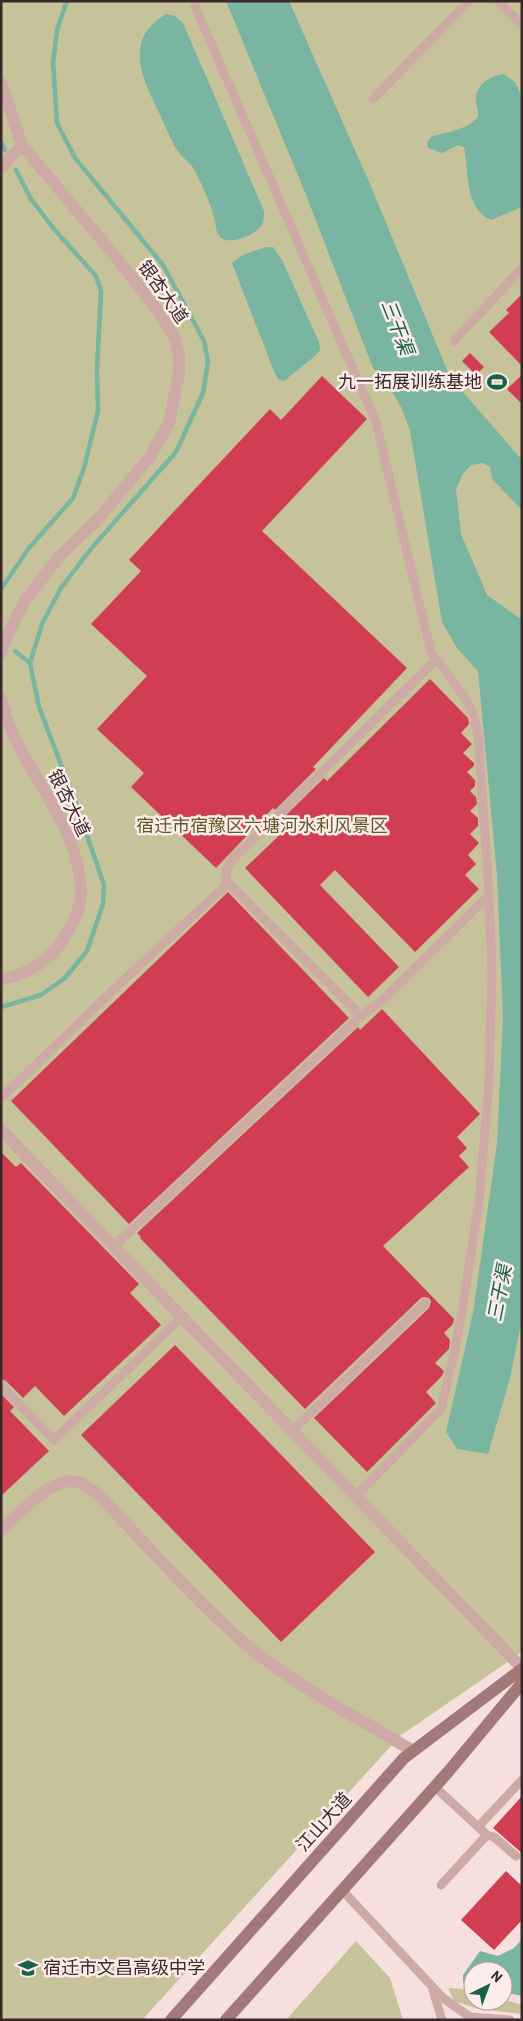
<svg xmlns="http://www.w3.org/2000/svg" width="523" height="2021" viewBox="0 0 523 2021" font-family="Barlow,'Noto Sans SC',sans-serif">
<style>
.green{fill:#c6c39b}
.water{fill:#79b5a0}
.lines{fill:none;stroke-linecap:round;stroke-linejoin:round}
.stream{stroke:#79b5a0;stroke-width:4.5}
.building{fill:#d13e54}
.lane{stroke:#ceaaa7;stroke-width:9}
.street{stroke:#ceaaa7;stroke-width:12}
.secondary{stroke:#a27879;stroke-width:12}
.labels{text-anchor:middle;stroke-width:5;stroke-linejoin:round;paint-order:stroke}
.street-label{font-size:18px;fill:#3a282a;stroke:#fcedea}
.poi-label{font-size:18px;fill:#3a282a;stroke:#fcedea;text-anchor:end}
.park-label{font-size:18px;fill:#5b5a29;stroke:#fcedea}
.water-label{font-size:19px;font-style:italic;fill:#196049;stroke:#fcedea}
</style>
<rect width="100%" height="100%" fill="#f5e0dd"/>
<path class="green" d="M1 1H522V1652L400 1736 142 2020H1Z
M356 1941 390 1978 403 2020H286Z
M448 1988 473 1990V2001H503V1999L522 2005V2014L479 2009 454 2001Z"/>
<path class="water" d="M226 1H289L370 184 450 377 522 460V510L492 479 490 467 483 463 471 465 463 474 456 489 461 534 487 595 522 620V1319L510 1378 488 1454 457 1449 446 1432 473 1313 497 1144 503 1017 497 875 478 671 457 648 442 622 410 431C401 402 393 391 373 368L306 195Z
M166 14 175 16 183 23 264 211C264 216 264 222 261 226 256 235 230 245 221 238 216 234 216 227 215 221 211 204 203 187 195 171 192 164 185 160 180 154 172 144 167 129 161 117 144 82 121 40 166 14Z
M504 74 515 82 522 97V207L491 220C464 208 469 172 464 147L458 145 442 153 428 148 427 142 431 137C446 132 467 130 478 117 479 110 475 103 476 96 479 83 492 75 504 74Z
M267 247H273L282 260 319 342 320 350 315 356 284 381 279 380 275 374 232 263C241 254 256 250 267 247Z
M522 1939V1996L503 1992V1971H473V1986L463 1983V1975L480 1951 498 1956 514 1948Z"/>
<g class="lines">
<path class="stream" d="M1 142 5 150
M1 589 29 548 73 498 84 468 98 411 97 370 101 291 96 276 54 229 31 199 16 170
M15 651 30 663
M1 1007 41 995 65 978 87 951 103 904 104 885 78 809 39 707 30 663 42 624 61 588 90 550 176 452 203 393 208 362 204 341 163 265 75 158 57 123 53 62 57 30 67 1"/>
</g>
<path class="building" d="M522 294V366L489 332 509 313 506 310Z
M470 353 484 367 476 375 462 361Z
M522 375V404L507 389Z
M322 376 367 419 262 531 407 668 313 767 316 769 275 810 273 808 216 868 131 787 144 773 97 729 147 676 91 624 141 571 129 560 179 506 270 409 281 420Z
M430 679 468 718 469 724 461 733 472 744 463 753 474 763V766L467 772 475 780V786L470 791 476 797 477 804 470 811 478 818V826L470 834 479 843 468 855 476 864 465 875 479 889 415 952 335 870 320 885 399 967 368 997 245 868 290 825 283 818 324 778 327 781Z
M228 892 349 1018 129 1224 11 1101Z
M382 1009 480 1114 457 1137 467 1148 459 1156 469 1167 383 1246 454 1319 453 1324 444 1333 450 1340 449 1349 435 1363 444 1371 442 1376 426 1392 436 1403 367 1472 314 1418 429 1308 431 1302 429 1298 424 1297 421 1298 305 1409 140 1238 141 1237 137 1233 358 1027 360 1030Z
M1 1152 16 1167 21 1163 139 1284 130 1293 161 1325 64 1416 35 1386 23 1398 6 1381 1 1379Z
M175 1345 375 1552 281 1642 81 1435Z
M1 1394 14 1407 10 1411 49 1451 1 1496Z
M522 1796V1853L493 1828Z
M506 1871 522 1886V1920L494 1950 461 1920Z"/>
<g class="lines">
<path class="lane" d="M498 1 522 25
M195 6 376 422 431 652 466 699 474 716 478 734 489 895 492 972 489 1083 479 1201 463 1305 454 1354 441 1409 356 1496
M373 99 469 1
M454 341 522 268
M227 882 361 1016
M1 1098 128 976 221 890 227 882 226 870 232 860 435 661
M114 1246 361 1016 384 999 489 895
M1 1385 54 1440 182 1317
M292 1431 425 1303
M435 1787 487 1835 441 1885
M478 1827 522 1780
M487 1835 494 1837 516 1856
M342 1890 443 1998 470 2017 510 2020
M433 1990 442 2020"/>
<path class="street" d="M1 83 22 145 119 261 158 311 175 339 179 356V373L169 423 150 457 97 520 59 557 24 602 3 645 1 653
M1 168 22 145
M1 699C16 767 81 821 81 894 81 909 71 927 63 940 50 961 26 975 1 979
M1 1130 522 1668
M1 1530C18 1515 47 1482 70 1481 81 1481 89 1488 98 1494 150 1548 201 1608 259 1655 307 1692 362 1720 413 1751"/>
<path class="secondary" d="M171 2020 404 1758 522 1669
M226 2020 448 1772 522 1683"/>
</g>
<defs>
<symbol id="stadium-bare" viewBox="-9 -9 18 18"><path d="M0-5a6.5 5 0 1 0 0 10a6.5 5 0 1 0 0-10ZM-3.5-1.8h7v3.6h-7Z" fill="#196049" stroke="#fcedea" stroke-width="2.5" paint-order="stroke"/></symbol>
<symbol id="school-bare" viewBox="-9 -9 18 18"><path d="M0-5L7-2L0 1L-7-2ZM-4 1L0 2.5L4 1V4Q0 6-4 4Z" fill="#196049" stroke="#fcedea" stroke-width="2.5" paint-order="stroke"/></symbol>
</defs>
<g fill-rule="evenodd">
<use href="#stadium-bare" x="483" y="368" width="28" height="28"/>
<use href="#school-bare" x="14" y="1954" width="28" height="28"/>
</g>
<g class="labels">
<g class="street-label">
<text transform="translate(163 292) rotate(55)" y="6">银杏大道</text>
<text transform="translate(69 803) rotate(64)" y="6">银杏大道</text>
<text transform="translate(324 1822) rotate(-48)" y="6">江山大道</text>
</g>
<g class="poi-label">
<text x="482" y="388">九一拓展训练基地</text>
<text x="43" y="1974" text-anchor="start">宿迁市文昌高级中学</text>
</g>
<g class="park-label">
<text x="262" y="832">宿迁市宿豫区六塘河水利风景区</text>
</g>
<g class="water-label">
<text transform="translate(398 327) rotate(69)" y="7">三干渠</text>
<text transform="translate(499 1293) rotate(-79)" y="7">三干渠</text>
</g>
</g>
<rect width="523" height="2021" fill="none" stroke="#3a282a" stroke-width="5"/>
<g transform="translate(488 1986) rotate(42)"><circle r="24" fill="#fcedea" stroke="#ae9e9d"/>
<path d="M0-4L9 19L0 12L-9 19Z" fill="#196049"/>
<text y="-8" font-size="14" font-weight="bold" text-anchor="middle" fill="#3a282a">N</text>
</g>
</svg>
